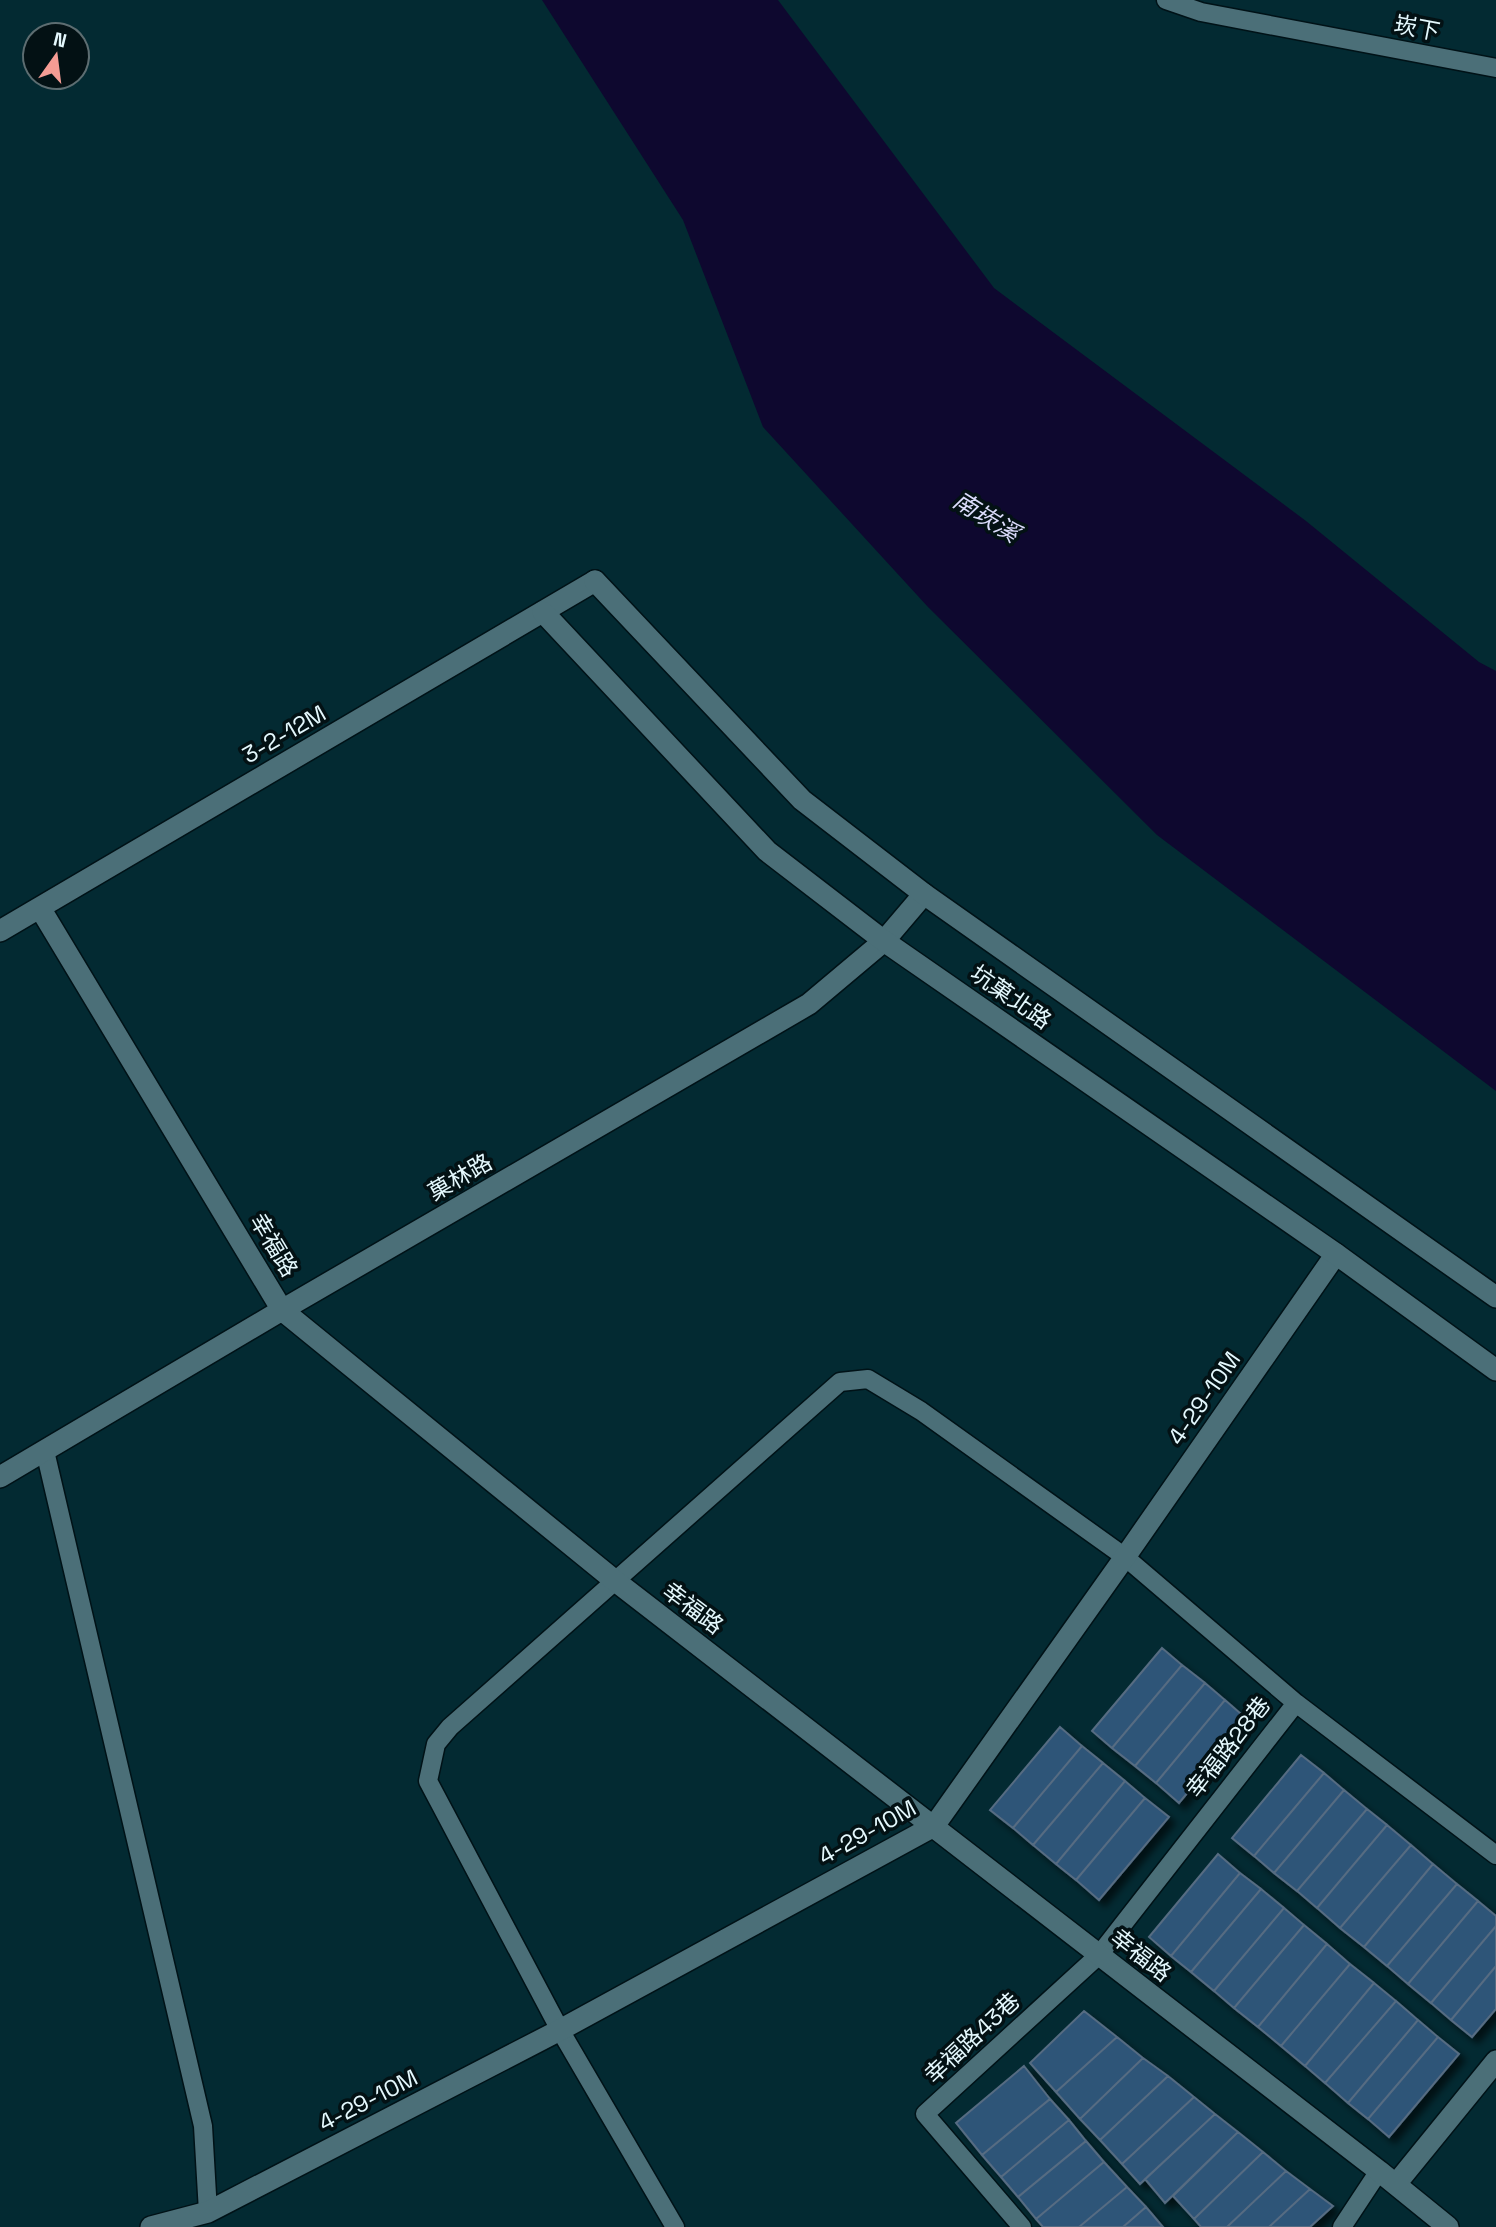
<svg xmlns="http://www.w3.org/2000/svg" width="1496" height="2227" viewBox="0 0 1496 2227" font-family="'Space Grotesk','Noto Sans TC',sans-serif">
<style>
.water{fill:#0e082f}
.building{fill:#2f5478;stroke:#566c82;stroke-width:2;filter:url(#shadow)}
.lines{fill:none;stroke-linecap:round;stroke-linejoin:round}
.lane-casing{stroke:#001217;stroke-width:21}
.street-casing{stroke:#001217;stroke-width:24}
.secondary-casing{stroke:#001217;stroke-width:24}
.lane{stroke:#4b6f78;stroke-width:18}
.street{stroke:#4b6f78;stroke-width:21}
.secondary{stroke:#4b6f78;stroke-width:21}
.labels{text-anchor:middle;stroke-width:7;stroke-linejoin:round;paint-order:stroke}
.street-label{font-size:23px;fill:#e4f8fd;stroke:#031114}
.water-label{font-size:24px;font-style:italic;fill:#dbdcfb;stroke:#031114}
</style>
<defs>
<filter id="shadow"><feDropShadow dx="6" dy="6" stdDeviation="3.5" flood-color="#0009"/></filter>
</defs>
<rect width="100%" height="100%" fill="#032a32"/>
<path class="water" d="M542 0H778L994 288 1306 521 1479 662 1496 671V1091L1157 835 928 607 763 427 683 220Z"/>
<path class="building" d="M1162 1648 1182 1665 1112 1748 1092 1731Z
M1182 1665 1205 1683 1135 1766 1112 1748Z
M1205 1683 1225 1700 1156 1783 1135 1766Z
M1225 1700 1248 1720 1179 1803 1156 1783Z
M1060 1727 1082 1746 1013 1828 990 1810Z
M1082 1746 1103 1763 1033 1845 1013 1828Z
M1301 1755 1324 1773 1254 1856 1232 1838Z
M1103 1763 1125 1781 1056 1864 1033 1845Z
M1324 1773 1344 1790 1274 1873 1254 1856Z
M1125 1781 1145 1798 1076 1880 1056 1864Z
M1344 1790 1367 1809 1297 1891 1274 1873Z
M1145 1798 1169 1817 1099 1900 1076 1880Z
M1367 1809 1387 1825 1317 1908 1297 1891Z
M1387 1825 1411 1845 1340 1928 1317 1908Z
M1411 1845 1433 1864 1364 1947 1340 1928Z
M1218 1854 1240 1873 1171 1956 1149 1937Z
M1433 1864 1457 1884 1387 1966 1364 1947Z
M1240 1873 1261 1889 1191 1972 1171 1956Z
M1457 1884 1478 1901 1408 1984 1387 1966Z
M1261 1889 1284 1908 1214 1991 1191 1972Z
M1478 1901 1496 1916V1926L1431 2003 1408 1984Z
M1284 1908 1304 1925 1234 2008 1214 1991Z
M1304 1925 1327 1944 1258 2027 1234 2008Z
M1496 1926V1966L1451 2020 1431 2003Z
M1327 1944 1350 1964 1281 2046 1258 2027Z
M1350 1964 1374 1983 1305 2066 1281 2046Z
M1496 1966V2009L1472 2037 1451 2020Z
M1374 1983 1396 2001 1325 2083 1305 2066Z
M1396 2001 1418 2020 1348 2103 1325 2083Z
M1084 2011 1117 2037 1056 2092 1030 2063Z
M1418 2020 1438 2037 1368 2119 1348 2103Z
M1117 2037 1143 2058 1080 2119 1056 2092Z
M1438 2037 1459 2054 1389 2137 1368 2119Z
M1143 2058 1168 2076 1100 2140 1080 2119Z
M1024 2066 1050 2099 982 2155 956 2123Z
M1168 2076 1194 2097 1122 2164 1100 2140Z
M1194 2097 1215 2114 1140 2184 1122 2164Z
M1050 2099 1069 2120 1001 2177 982 2155Z
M1215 2114 1238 2132 1165 2203 1145 2179Z
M1069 2120 1086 2141 1018 2197 1001 2177Z
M1238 2132 1263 2152 1194 2219 1173 2196Z
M1086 2141 1104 2162 1036 2219 1018 2197Z
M1263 2152 1286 2171 1227 2227H1201L1194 2219Z
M1104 2162 1127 2187 1079 2227H1043L1036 2219Z
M1286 2171 1310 2189 1269 2227H1227Z
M1127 2187 1146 2207 1123 2227H1079Z
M1310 2189 1333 2206 1310 2227H1269Z
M1146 2207 1163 2227H1123Z"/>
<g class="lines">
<defs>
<path id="lane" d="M1166 0 1201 12 1496 68
M45 1451 203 2126 208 2212
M675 2227 560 2030 428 1781 436 1744 450 1727 840 1382 868 1379 921 1411 1125 1557 1296 1703
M1022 2227 925 2114 1099 1955 1296 1703 1496 1855
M1342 2227 1379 2171"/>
<path id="street" d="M40 908 282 1310 614 1580 1379 2171 1448 2227
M0 931 595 581
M0 1477 282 1310 809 1004 884 941 924 894
M1396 2184 1496 2061
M151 2227 208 2212 560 2030 934 1826 1125 1557 1336 1254"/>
<path id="secondary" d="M595 581 802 800 924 894 1496 1297
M543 612 767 851 884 941 1336 1254 1496 1370"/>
</defs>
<use href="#lane" class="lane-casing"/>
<use href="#street" class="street-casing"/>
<use href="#secondary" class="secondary-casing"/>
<use href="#lane" class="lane"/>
<use href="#street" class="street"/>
<use href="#secondary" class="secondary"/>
</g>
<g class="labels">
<g class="street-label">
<text transform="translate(1417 28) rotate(11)" y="8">崁下</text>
<text transform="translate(284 734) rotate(-30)" y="8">3-2-12M</text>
<text transform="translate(1011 997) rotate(35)" y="8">坑菓北路</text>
<text transform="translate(460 1177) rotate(-30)" y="8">菓林路</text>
<text transform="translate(274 1245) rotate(59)" y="8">幸福路</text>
<text transform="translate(1204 1398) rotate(-55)" y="8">4-29-10M</text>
<text transform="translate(693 1608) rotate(37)" y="8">幸福路</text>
<text transform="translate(1228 1747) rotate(-52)" y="8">幸福路28巷</text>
<text transform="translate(867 1832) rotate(-29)" y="8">4-29-10M</text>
<text transform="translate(1141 1955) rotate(38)" y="8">幸福路</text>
<text transform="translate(972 2038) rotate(-43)" y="8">幸福路43巷</text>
<text transform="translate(368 2100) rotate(-27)" y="8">4-29-10M</text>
</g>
<g class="water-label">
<text transform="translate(986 517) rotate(32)" y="8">南崁溪</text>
</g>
</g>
<g transform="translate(56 56) rotate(14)"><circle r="33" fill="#031114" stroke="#5d6d71" stroke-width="2"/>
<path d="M0-5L12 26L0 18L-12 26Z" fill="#f59c94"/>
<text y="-10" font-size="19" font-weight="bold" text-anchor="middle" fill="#e4f8fd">N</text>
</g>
</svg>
